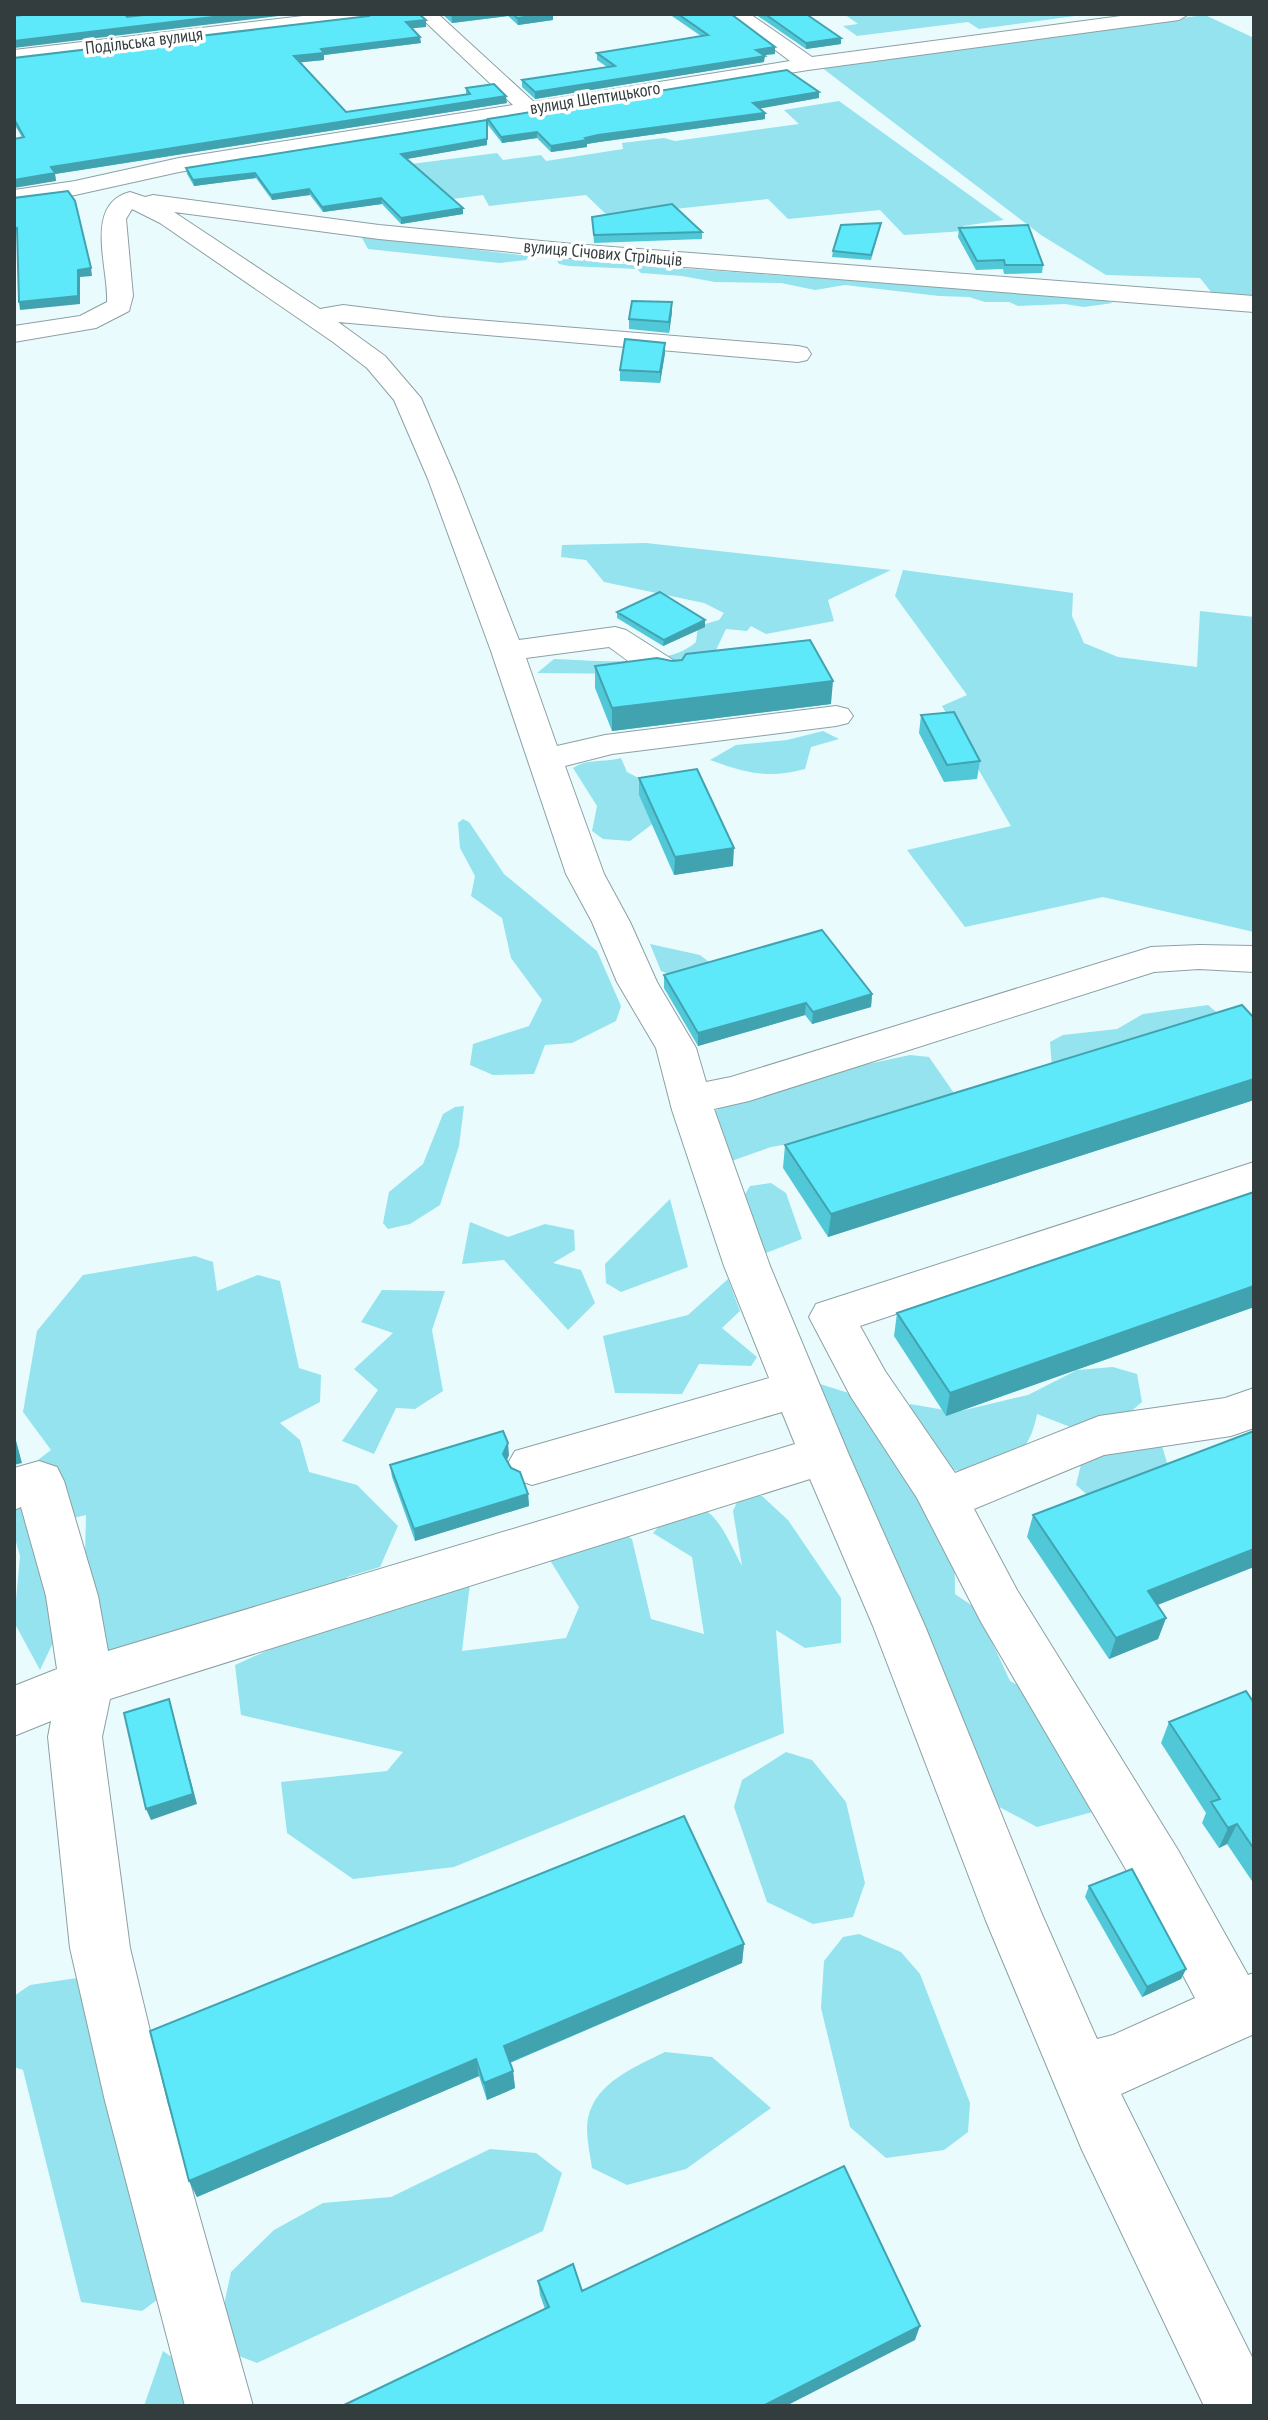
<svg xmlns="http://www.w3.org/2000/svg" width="1268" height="2420" viewBox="0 0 1268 2420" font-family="'PT Sans Narrow',sans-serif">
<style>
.green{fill:#94e3ee}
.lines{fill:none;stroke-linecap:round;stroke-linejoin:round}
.minor-casing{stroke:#8ca0a3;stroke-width:2}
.minor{fill:#fff;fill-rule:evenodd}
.wall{fill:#51c8d8}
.shaded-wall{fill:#42a3b0}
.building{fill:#5ee9fb;stroke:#42a3b0;stroke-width:2}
.labels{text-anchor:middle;stroke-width:7;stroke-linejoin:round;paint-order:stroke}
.far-street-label{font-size:18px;fill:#343d3e;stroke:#fff}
</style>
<rect width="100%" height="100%" fill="#eafbfe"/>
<path class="green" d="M844 14H1072L1075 16 979 29 968 22 857 36 843 26 858 24Z
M1205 15 1254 38V297L1212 293 1200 278 1106 275 1041 235 821 67Z
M839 101 1004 220 963 226 964 231 904 235 880 210 788 219 768 199 646 212 612 220 586 195 489 206 483 195 453 199 411 164 497 153 503 160 541 155 546 161 623 149 622 143 664 138 675 141 799 124 784 110Z
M361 236 529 256 526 260 500 263 368 249Z
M562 256 597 262 814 278C836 275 855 283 877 280L1093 296 1113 303 1084 307 1065 304 1018 306 1009 302H985L969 297 939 296 845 285 815 290 781 283 715 282 682 276 641 273 637 269 569 266 559 264 555 258Z
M646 543 891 570 828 600 834 621 766 634 751 626 747 631 726 629 710 663 639 674 537 673 554 659C592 660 667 669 696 642L698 626 719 620 724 613 704 603 604 582 586 560 561 557 562 545Z
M903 570 1073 593 1072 616 1084 643 1118 657 1197 667 1200 611 1254 617V932L1103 897 965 927 907 850 1011 826 942 706 967 695 895 596Z
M823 731 839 739 811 747 805 769C768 779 746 773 710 760L736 745 787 740Z
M621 758 627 772 652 785 655 822 630 841 603 839 592 831 597 806 573 768C588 758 603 763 621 758Z
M463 819 469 822 504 874 597 951 621 1006 616 1021 572 1043 545 1045 534 1074 493 1075 470 1065 473 1044 529 1026 542 1000 511 958 502 918 471 896 475 876 460 848 458 823Z
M650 944 700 955 722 972 671 975 661 971Z
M1208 1005 1227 1021 1052 1067 1050 1042 1063 1035 1117 1029 1143 1014Z
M910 1055 929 1057 956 1096 856 1133 771 1147 726 1163 705 1116 765 1086Z
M464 1106 459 1146 440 1205 410 1224 388 1229 383 1223 389 1192 423 1164 443 1114 455 1107Z
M771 1183 786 1193 802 1239 758 1256 727 1224 750 1186Z
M670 1199 688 1267 621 1292 606 1283 605 1264Z
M470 1222 508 1237 545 1224 574 1230 575 1250 553 1263 581 1270 595 1303 568 1330 504 1260 462 1264Z
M195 1256 213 1262 217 1291 258 1275 280 1281 299 1368 321 1375 320 1402 280 1423 300 1440 309 1472 357 1485 398 1526 380 1567 347 1577 329 1613 168 1675 83 1643 86 1515 57 1522 30 1466 51 1450 23 1412 37 1331 83 1275Z
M728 1279 740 1311 722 1328 757 1357 751 1366 699 1364 682 1394 615 1393 603 1336 688 1315Z
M382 1290 445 1291 432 1330 443 1391 415 1409 396 1408 374 1454 342 1441 378 1390 354 1369 393 1333 361 1322Z
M1113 1367 1137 1374 1142 1402 1121 1420 1078 1430 1037 1414C1025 1479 975 1474 921 1467L898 1442 910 1404 956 1412 1028 1395 1077 1370Z
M820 1384 855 1395 954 1518 955 1594 977 1609 1010 1681 1058 1706 1100 1810 1037 1827 990 1802 811 1389Z
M1162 1446 1168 1466 1091 1498 1076 1485 1083 1456Z
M750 1496H762L788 1520 841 1598V1643L805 1648 776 1630 784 1733 454 1867 353 1879 287 1833 281 1782 387 1771 403 1752 241 1715 235 1665 473 1558 462 1651 566 1638 579 1607 551 1562 567 1531 602 1521 632 1539 651 1619 704 1634 692 1557 653 1533 681 1503C716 1502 727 1539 742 1566L733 1511 738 1500Z
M14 1498 28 1501 61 1626 40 1670 14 1622 20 1556 14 1535Z
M786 1752 812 1760 846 1802 865 1883 853 1917 813 1924 767 1902 734 1807 742 1780Z
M859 1934 901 1952 920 1974 970 2103 968 2132 944 2150 886 2158 850 2127 821 2008 824 1961 843 1937Z
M77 1978 162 2264 157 2300 142 2311 81 2302 23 2070 14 2067V1996L30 1985Z
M665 2052 712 2057 771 2108 686 2169 627 2185 592 2168C590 2153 585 2133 588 2118 596 2082 635 2067 665 2052Z
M490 2149 536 2153 562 2173 543 2231 257 2363 215 2347 231 2272 274 2230 323 2203 391 2197Z
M163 2351 198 2376 210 2406H144Z"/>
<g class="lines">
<defs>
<path id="minor" d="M320 14H379L369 20 14 62V50Z
M417 14H438L534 102 790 61 727 14H750L812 57 1136 14H1189L1179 20 808 70 179 172 75 195 14 204V190L75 181 179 158 513 105Z
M130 192 145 197 153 195 379 225 573 244 1254 296V312L573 258 379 239 174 212 320 309 343 305 440 317 798 346 807 348 811 354 807 360 798 362 338 322 385 356 421 398 456 479 519 640 615 627 626 630 681 665 685 672 681 679C654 686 630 661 609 647L526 658 557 746 605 735 836 706 848 709 853 716 848 723 836 726 612 754 565 766 604 874 630 922 657 982 696 1048 706 1082 731 1077 1151 947 1199 945 1254 946V972L1199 969 1154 972 749 1101 714 1109 770 1266 849 1455 925 1626 1041 1912 1097 2039 1113 2035 1195 1998 1138 1890 981 1622 917 1498 851 1397 809 1317 816 1304 1254 1162V1194L860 1326 885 1371 955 1473 1099 1416 1225 1398 1254 1388V1428L1231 1436 1104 1455 974 1509 1017 1590 1178 1850 1248 1975 1254 1973V2034L1121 2094 1254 2361V2406H1204L1082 2150 986 1921 873 1626 810 1479 110 1699 102 1737 130 1948 167 2101 253 2406H185L105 2101 70 1948 48 1737 51 1721 14 1736V1686L57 1669 46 1596 21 1507 14 1510V1468L39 1461 57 1467 64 1481 98 1596 108 1651 795 1444 782 1412 532 1485 515 1479 507 1465 515 1451 769 1378 724 1266 672 1110 656 1048 617 982 592 922 566 874 491 651 428 479 394 400 367 368 333 342 160 223 132 209 126 219 133 296 129 311 96 328 14 342V326L80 316 107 302C109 269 83 204 130 192Z"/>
</defs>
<use href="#minor" class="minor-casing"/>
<use href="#minor" class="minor"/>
</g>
<path class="wall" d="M442 14H553V20L518 25 508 16 452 23Z
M669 14H731L775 54 764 55V62L535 99 522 87V80L607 67 597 60V53L701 36Z
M755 14H806L841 38V44L806 49Z
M426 27 412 28 421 43 324 55V60L300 62 346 112 466 95V88L507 103 55 174 56 181 22 137 14 124V58Z
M819 98 759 108 765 113V119L599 142 587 144V147L551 152 537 138 502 143 488 125V119Z
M487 120V145L406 159 463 214 401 224 382 204 323 212 310 195 272 200 256 178 194 186 187 174 186 168Z
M592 217 702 232V239L594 243Z
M880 228 871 260 832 257 833 251Z
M959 228 1043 265 1042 273 1004 274 1003 269 976 270 958 237Z
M672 312 669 333 629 329V319Z
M665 343V353L660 383 620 381V370Z
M617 612 705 620V627L663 646 617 618Z
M595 666 831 704 612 731 595 688Z
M921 715 980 761 977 779 944 782 919 733Z
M639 778 733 866 674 875 639 795Z
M664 975 872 994 871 1007 812 1024 805 1015 698 1046 664 988Z
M1254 1018V1100L828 1237 783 1168 785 1145Z
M1254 1192V1307L946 1416 894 1336 897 1313Z
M509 1455 507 1460 528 1494 529 1506 415 1541 392 1477 390 1465Z
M1033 1515 1166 1618 1158 1639 1109 1659 1027 1537Z
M1254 1703V1884L1227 1844 1219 1848 1202 1823 1206 1813 1161 1743 1169 1722Z
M1089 1886 1186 1969 1181 1979 1142 1997 1085 1897Z
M744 1944 742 1963 510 2063 513 2071 515 2088 487 2100 479 2076 197 2197 189 2181Z
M538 2281 582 2291 915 2340 545 2309 540 2295Z"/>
<path class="shaded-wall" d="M238 14H295L14 48V41Z
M470 14H508V16L452 23V16Z
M553 14V20L518 25 517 18Z
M426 20V27L406 29V22Z
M420 37 421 43 324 55V60L295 63 294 56 321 49Z
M841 38V44L806 49V43Z
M775 47V54L756 56V50Z
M765 56 764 62 535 99V92Z
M819 92V98L752 110 753 103Z
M506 96 507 103 55 174 56 181 14 188V180L51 167Z
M765 113V119L599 142 587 144V147L551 152V146L598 135Z
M537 132V138L502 143 501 137Z
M487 139V145L401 160V154Z
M255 173 256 178 194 186 193 180Z
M309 189 310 195 272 200 271 195Z
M381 198 382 204 323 212 322 207Z
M463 208V214L401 224V218Z
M91 268 92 276 80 277V304L20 310 19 302 78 270Z
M672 302V312L669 333V322Z
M665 343V353L660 383V372Z
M705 620V627L663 646 664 640Z
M833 681 831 704 612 731V708Z
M734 848 733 866 674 875 675 857Z
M872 994 871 1007 812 1024 813 1012Z
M806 1003 805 1015 698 1046V1033Z
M1254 1079V1100L828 1237 831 1214Z
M1254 1286V1307L946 1416 950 1393Z
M14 1433 22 1463 14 1465Z
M508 1443 509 1455 504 1466 503 1454Z
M528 1494 529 1506 415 1541 414 1529Z
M1254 1549V1567L1140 1612 1148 1591Z
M1166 1618 1158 1639 1109 1659 1116 1638Z
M169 1699 197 1804 151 1820 146 1809Z
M1237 1824 1227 1844 1219 1848 1228 1828Z
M744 1944 742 1963 506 2064 504 2046Z
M1186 1969 1181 1979 1142 1997 1147 1987Z
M476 2059 479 2076 197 2197 189 2181Z
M513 2071 515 2088 487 2100 484 2083Z
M920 2326 915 2340 786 2406H763Z"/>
<path class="building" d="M31 14H125L127 17 152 14H238L14 41V16Z
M372 14H419L426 20 406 22 420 37 321 49 324 53 294 56 346 112 470 94 466 88 494 84 506 96 51 167 55 173 14 180V139L24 137 14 119V58L369 16Z
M449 14H470L452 16Z
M513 14H548L517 18Z
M678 14H731L775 47 756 50 765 56 535 92 522 80 615 66 597 53 708 35Z
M765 14H806L841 38 806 43Z
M787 70 819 92 753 103 765 113 598 135 585 138 587 140 551 146 537 132 501 137 488 119Z
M487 120V139L401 154 463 208 401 218 381 198 322 207 309 189 271 195 255 173 193 180 186 168Z
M68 191 75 201 91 268 78 270V296L19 302 17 228 14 229V198Z
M672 204 702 232 594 235 592 217Z
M881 223 871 255 833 251 841 225Z
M1028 225 1043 265H1005L1004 260 977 261 959 228Z
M632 301 672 302 669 322 629 319Z
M625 339 665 343 660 372 620 370Z
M660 592 705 620 664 640 617 612Z
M810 640 833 681 612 708 595 666 657 658 672 661 682 660 686 654Z
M954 712 980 761 947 765 921 715Z
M697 769 734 848 675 857 639 778Z
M822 930 872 994 813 1012 806 1003 698 1033 664 975Z
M1242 1005 1254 1018V1079L831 1214 785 1145Z
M1254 1192V1286L950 1393 897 1313Z
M503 1431 508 1443 503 1454 511 1468 520 1472 528 1494 414 1529 390 1465Z
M1254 1431V1549L1148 1591 1166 1618 1116 1638 1033 1515Z
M1246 1691 1254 1703V1849L1237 1824 1228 1828 1211 1802 1220 1799 1169 1722Z
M169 1699 193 1794 146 1809 124 1713Z
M684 1816 744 1944 504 2046 513 2071 484 2083 476 2059 189 2181 150 2031Z
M1132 1869 1186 1969 1147 1987 1089 1886Z
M844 2166 920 2326 763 2406H342L549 2307 538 2281 573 2264 582 2291Z"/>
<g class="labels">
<g class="far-street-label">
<text transform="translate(144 41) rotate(-7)" y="6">Подільська вулиця</text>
<text transform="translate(595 98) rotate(-9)" y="6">вулиця Шептицького</text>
<text transform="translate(603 253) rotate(5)" y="6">вулиця Січових Стрільців</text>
</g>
</g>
<rect width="1268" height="2420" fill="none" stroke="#343d3e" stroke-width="32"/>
</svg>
